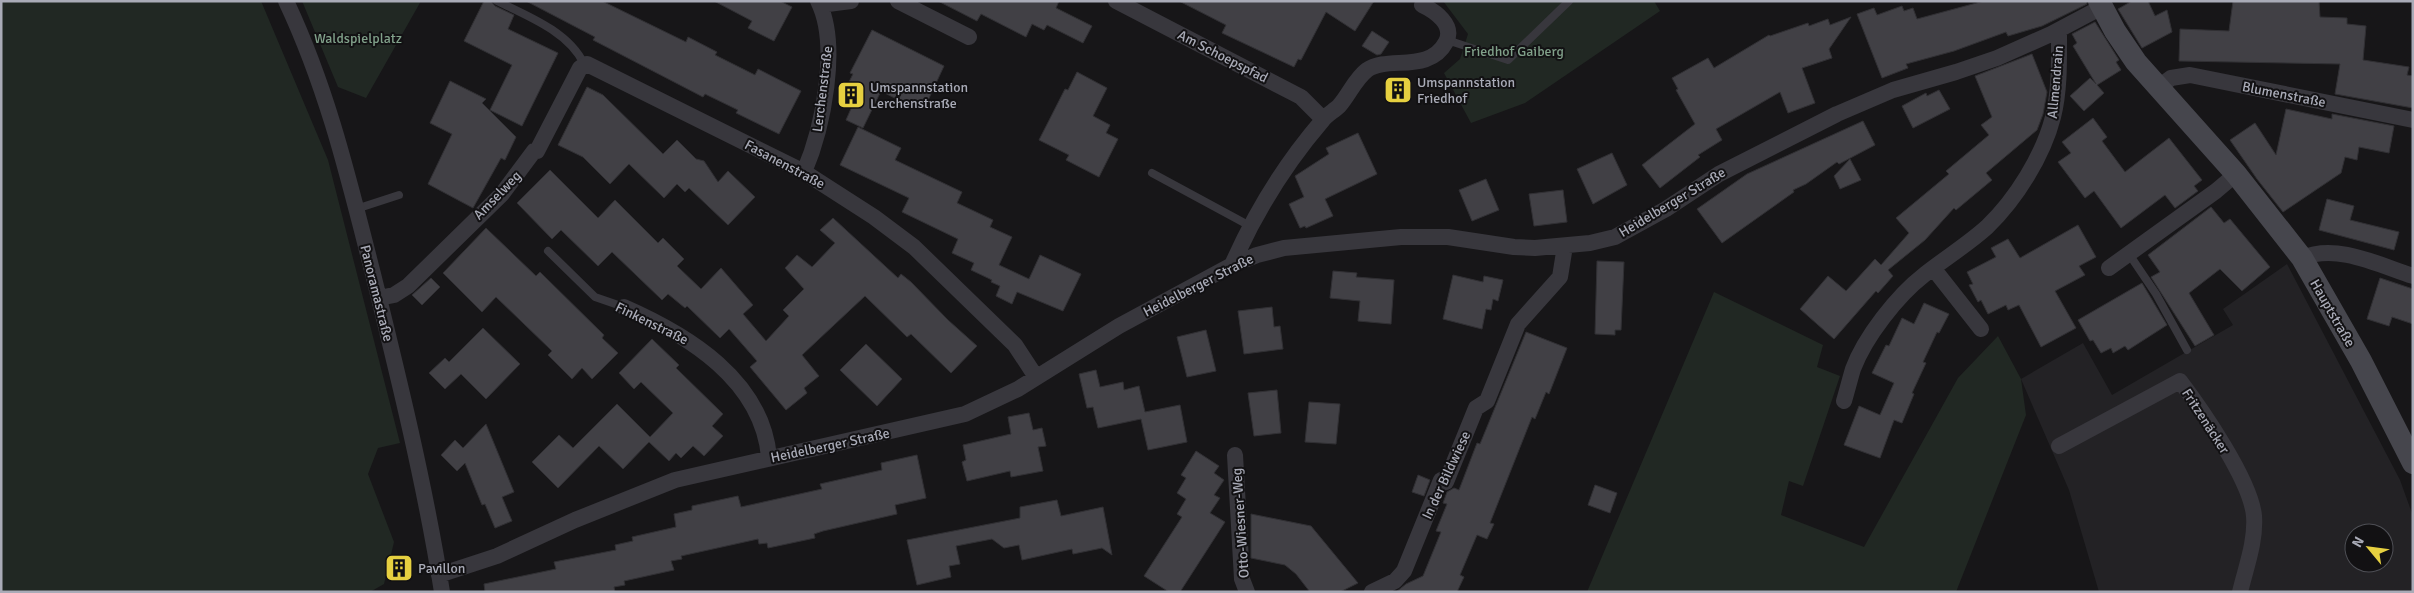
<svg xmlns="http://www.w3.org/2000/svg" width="2414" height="593" viewBox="0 0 2414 593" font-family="Signika,sans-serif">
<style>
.built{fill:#232225;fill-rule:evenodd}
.green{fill:#212823}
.building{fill:#414045;stroke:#313034}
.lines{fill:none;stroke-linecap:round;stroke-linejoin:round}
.service{stroke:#38373d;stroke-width:8}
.minor{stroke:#38373d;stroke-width:16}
.secondary{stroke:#46464d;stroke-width:22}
.labels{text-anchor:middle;stroke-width:4;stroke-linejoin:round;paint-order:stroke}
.park-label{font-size:14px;fill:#81a18a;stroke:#121113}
.street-label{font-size:14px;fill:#a9abb7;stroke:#121113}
.poi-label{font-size:14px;fill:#a9abb7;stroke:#121113;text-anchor:start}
</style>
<rect width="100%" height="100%" fill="#171618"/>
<path class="built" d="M2287 264 2400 480 2413 516V592H2099L2069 490 2021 379 2083 343 2112 395 2233 325 2223 309ZM2354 533H2384V563H2354Z"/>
<path class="green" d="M1 1H261L328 160 400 443 378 448 368 474 394 542 384 584 370 592H1Z
M302 1H421L366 98 338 87Z
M1443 1H1654L1660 11 1525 103 1471 123 1444 73 1460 59 1468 34Z
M1714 292 1823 345 1817 367 1840 376 1803 486 1789 481 1781 515 1864 547 1958 378 1998 336 2021 379 2026 415 1956 592H1587Z"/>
<path class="building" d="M484 1H491L495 6 514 15 508 29 558 53 522 126 490 110 512 65 464 41Z
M526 1H602L686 42 688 37 717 52 715 55 755 75 758 69 801 91 779 134 736 113 738 110 705 94 703 97 593 40 595 37Z
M714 1H780L792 7 774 41 748 28 752 21Z
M938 1H1059L1056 8 1092 26 1083 43 1047 25 1044 30 1032 24 1026 37 981 14 977 21Z
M1179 1H1374L1355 31 1326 12 1301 60 1298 59 1294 67 1222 33 1226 25Z
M1984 1H2086L2087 4 2042 26 2008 36 2006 32 1954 51 1906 64 1908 68 1882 78 1857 14 1874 8 1877 15 1902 6 1904 11 1913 8 1917 19Z
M2132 1H2148L2155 16 2167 10 2172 32 2142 48 2118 9Z
M2233 1H2319L2320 17 2347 18V24L2366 26 2363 60 2409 67 2407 75 2413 76V108L2335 94 2340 64 2179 61 2180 29 2229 31Z
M1851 17 1829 49 1832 58 1802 68 1815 103 1788 113 1780 92 1716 129 1722 140 1698 155 1700 157 1660 188 1642 165 1695 124 1676 90 1678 89 1672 78 1708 58 1714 68 1769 35 1770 36 1808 23 1809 26 1828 19 1830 25Z
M2095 22 2119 60 2116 62 2121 70 2097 85 2104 93 2084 111 2070 96 2090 78 2096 84 2073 46 2077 43 2072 34Z
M872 30 944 66 924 109 910 102 908 105 881 91 863 128 846 120 854 102 842 96 853 74 850 73Z
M1372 31 1389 42 1381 54 1377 55 1362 46Z
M2032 54 2047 92 2043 114 2037 130 1986 173 1992 180 1956 210 1954 208 1925 240 1888 270 1893 276 1878 293 1876 291 1834 339 1800 309 1828 276 1846 291 1875 259 1881 265 1909 233 1896 218 1949 174 1946 171 1989 135 1981 125 1992 117 1975 76Z
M1077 72 1107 88 1093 116 1110 125 1106 133 1118 139 1099 177 1066 160 1069 155 1039 140 1065 89 1068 90Z
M450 81 486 99 482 103 516 137 505 160 501 158 473 208 428 184 452 134 430 123Z
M587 87 603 95 663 154 677 140 696 159 704 161 718 182 728 171 755 197 728 225 689 188 685 192 677 184 664 198 629 164 610 184 583 157 558 145Z
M1939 90 1950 109 1913 128 1902 106 1926 93 1927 96Z
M2286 109 2332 119V114L2394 126 2389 153 2359 147 2357 160 2345 157 2341 173 2283 212 2257 179 2230 140 2255 123 2276 155Z
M2093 118 2107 137 2102 141 2125 172 2169 138 2202 180 2194 186 2198 191 2175 208 2165 195 2121 228 2094 191 2085 198 2058 162 2071 153 2062 142Z
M1863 121 1875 145 1839 164 1837 162 1806 184 1793 190 1794 192 1722 243 1697 209 1747 174Z
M858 127 901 148 895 160 962 192 957 203 993 220 990 227 1012 237 999 265 1029 279 1040 255 1081 274 1063 311 1017 292 1012 304 996 296 1000 286 991 282 992 280 971 270 974 263 952 253 958 239 902 212 909 198 840 165Z
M1358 133 1377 174 1325 199 1333 216 1306 228 1305 226 1300 228 1289 204 1304 197 1295 176 1329 154 1326 148Z
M1612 153 1627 185 1593 204 1577 169Z
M1850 159 1861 180 1840 189 1834 176Z
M550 170 598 218 615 200 658 243 663 238 684 259 677 266 701 289 721 268 753 305 743 314 766 341 789 316 783 310 804 289 785 268 797 255 812 267 835 243 820 230 833 218 898 278 901 274 911 282 948 320 977 346 951 373 911 334 907 337 865 296 802 355 819 376 804 388 807 393 786 410 750 367 757 361 729 329 720 338 687 306 685 308 668 294 662 300 612 252 598 266 561 230 552 239 517 203Z
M1486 179 1499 210 1472 221 1459 190Z
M1563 190 1567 222 1534 226 1529 194Z
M2327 199 2354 206 2350 220 2399 232 2394 250 2319 230Z
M2211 207 2224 223 2230 219 2270 267 2242 291 2220 269 2189 293 2214 335 2195 346 2151 277 2160 272 2148 255Z
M2078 225 2096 257 2079 266 2085 275 2055 291 2076 328 2041 347 2019 305 2008 310 2006 305 1988 314 1981 300 1978 302 1969 285 1973 284 1967 272 1996 257 1991 248 2008 239 2020 258Z
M486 228 536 276 540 272 604 335 602 338 618 353 592 379 582 368 572 379 548 355 552 351 496 297 482 312 443 273Z
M1597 261 1624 262 1621 330H1615V335L1595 334Z
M1333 271 1357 273 1356 277 1394 280 1391 324 1358 321 1360 301 1330 298Z
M1453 275 1483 282 1484 276 1503 280 1498 301 1493 299 1491 310 1486 309 1482 329 1443 319Z
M431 278 440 287 422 305 412 295Z
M2380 278 2413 289V324L2392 317 2389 326 2367 319Z
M2142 283 2167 325 2128 350 2125 346 2113 353 2111 348 2101 353 2093 340 2090 341 2078 320Z
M1924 303 1949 314 1939 333 1937 332 1923 362 1926 363 1912 393 1914 394 1902 423 1894 420 1880 458 1844 445 1859 406 1880 415 1894 383 1872 373 1886 345 1889 346 1902 318 1914 324Z
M1272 307 1274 327 1280 326 1283 349 1244 354 1238 311Z
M483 328 520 364 486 399 461 374 445 389 429 373 445 358 449 362Z
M1206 330 1216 371 1187 377 1177 337Z
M1526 332 1567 348 1549 394 1546 392 1535 419 1532 417 1490 523 1494 524 1487 539 1477 535 1460 575 1464 577 1457 592H1396L1406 584 1423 576 1441 532 1436 531 1447 504 1443 503 1447 492 1454 488 1459 490 1477 443 1480 444Z
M652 339 679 365 676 368 723 414 712 426 723 436 704 456 693 446 681 458 676 453 669 461 649 442 623 469 599 446 558 488 532 462 559 435 573 448 617 404 650 437 673 413 641 382 634 389 619 373Z
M866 344 902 379 877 406 840 370Z
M1096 370 1100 387 1123 382 1124 390 1139 386 1145 412 1180 405 1187 442 1148 450 1141 419 1098 428 1093 407 1087 408 1079 374Z
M1277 390 1281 433 1254 436 1248 393Z
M1309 402 1340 404 1336 444 1305 442Z
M1029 413 1033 430 1042 428 1046 446 1038 447 1043 471 1011 477 1010 471 967 481 962 462 966 460 963 445 1011 434 1008 417Z
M486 424 514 492 502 497 512 521 495 528 485 504 482 505 465 463 457 471 441 455 455 440 463 448Z
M1196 451 1219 466 1214 473 1224 480 1214 495 1220 498 1210 513 1225 522 1180 592H1169L1144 576 1182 517 1177 514 1186 499 1177 493 1186 478 1181 475Z
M917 455 926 498 895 505 897 514 823 531 814 534 815 538 768 548 767 543 759 544 758 539 681 556 682 559 671 561 674 570 624 581 625 585 614 587 615 592H485L484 584 556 569 554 562 616 550 615 545 633 541 632 537 676 527 674 514 692 510V506L738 496 741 507 822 489 820 484 882 470 881 463Z
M1418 475 1430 480 1424 496 1412 492Z
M1595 485 1617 493 1610 513 1588 505Z
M1057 500 1061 516 1103 507 1112 555 1102 548 1073 554 1072 549 1022 560 1019 545 1004 548 992 539 956 546 960 564 949 566 951 577 917 585 907 540 1020 518V507Z
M1251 514 1311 526 1358 583 1340 592H1310L1296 574 1285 565 1251 558Z
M395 558 406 560 410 570 402 579 392 576 388 566Z"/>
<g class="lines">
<path class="service" d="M497 1C528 16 569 32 584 64
M1447 40 1508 60 1569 1
M1152 173 1250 226
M356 209 399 195
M548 251 595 297 624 307
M2129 254 2156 294 2187 350"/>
<path class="minor" d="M286 1C328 90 349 180 373 274 399 379 425 485 442 592
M898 1 969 37
M1116 1 1301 97 1323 119
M820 5 851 1
M2159 87 2171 78 2190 75 2413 120
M804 172C823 128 840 45 818 1
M2302 258C2337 243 2379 265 2413 276
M1232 265C1255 213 1285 164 1322 121 1326 115 1334 111 1339 106 1349 95 1355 79 1367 70 1388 55 1429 74 1446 42 1455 25 1435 11 1422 5L1424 1
M1933 268 1981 329
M2109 268 2216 191 2236 174
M379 298 394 295 408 286 502 194 534 151H537L580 68 587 64 804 172 874 217 914 247 1015 345 1036 377
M624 307C688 335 762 380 769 457
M1844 401C1847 391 1850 379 1853 369 1865 337 1897 296 1924 275 1944 259 1967 245 1987 227 2016 199 2043 156 2053 117 2060 90 2059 58 2059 30
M2059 446 2180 381C2202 410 2251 481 2254 516 2256 541 2246 567 2240 592
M1235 455 1242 579 1247 592
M439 575 497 556 575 520 675 480 965 414 1018 389 1119 326 1232 265 1257 255 1284 248 1401 237H1448L1514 247 1535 248 1590 243 1615 237 1666 209 1719 174 1837 114 1893 90 1956 72 1997 58 2051 34 2102 7
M1372 592 1395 581 1404 571 1441 480 1446 482 1476 408 1487 401 1518 324 1560 277 1565 246"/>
<path class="secondary" d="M2099 1 2115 31 2136 62 2236 174 2302 258 2361 361 2413 463"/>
</g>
<defs>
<symbol id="building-square" viewBox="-11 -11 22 22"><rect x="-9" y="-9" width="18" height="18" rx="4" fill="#e6d040" stroke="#121113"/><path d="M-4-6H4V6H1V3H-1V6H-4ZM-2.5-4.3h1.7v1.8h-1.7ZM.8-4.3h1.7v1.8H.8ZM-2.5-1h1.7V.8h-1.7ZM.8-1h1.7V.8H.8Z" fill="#111"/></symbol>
</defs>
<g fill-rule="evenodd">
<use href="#building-square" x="1382" y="74" width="32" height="32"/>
<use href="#building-square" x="835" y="79" width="32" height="32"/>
<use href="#building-square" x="383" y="552" width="32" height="32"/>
</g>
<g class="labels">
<g class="park-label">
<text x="358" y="43">Waldspielplatz</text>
<text x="1514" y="56">Friedhof Gaiberg</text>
</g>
<g class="street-label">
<text transform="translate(1223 56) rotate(27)" y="5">Am Schoepspfad</text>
<text transform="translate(2055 82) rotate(-85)" y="5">Allmendrain</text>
<text transform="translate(822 89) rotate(-83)" y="5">Lerchenstraße</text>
<text transform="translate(2284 94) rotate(11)" y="5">Blumenstraße</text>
<text transform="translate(785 164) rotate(28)" y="5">Fasanenstraße</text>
<text transform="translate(497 195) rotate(-46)" y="5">Amselweg</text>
<text transform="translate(1672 202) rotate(-31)" y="5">Heidelberger Straße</text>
<text transform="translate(1198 285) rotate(-27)" y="5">Heidelberger Straße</text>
<text transform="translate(377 293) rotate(76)" y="5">Panoramastraße</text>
<text transform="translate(2333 313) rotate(60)" y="5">Hauptstraße</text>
<text transform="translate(652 323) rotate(26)" y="5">Finkenstraße</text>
<text transform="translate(2206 421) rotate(57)" y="5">Fritzenäcker</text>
<text transform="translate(830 445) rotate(-12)" y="5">Heidelberger Straße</text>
<text transform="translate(1446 475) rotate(-65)" y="5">In der Bildwiese</text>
<text transform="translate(1240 523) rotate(-94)" y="5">Otto-Wiesner-Weg</text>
</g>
<g class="poi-label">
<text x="1417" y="87">Umspannstation<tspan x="1417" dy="16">Friedhof</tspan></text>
<text x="870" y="92">Umspannstation<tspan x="870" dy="16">Lerchenstraße</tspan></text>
<text x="418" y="573">Pavillon</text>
</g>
</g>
<rect width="2414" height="593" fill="none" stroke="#a9abb7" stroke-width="5"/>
<g transform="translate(2369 548) rotate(299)"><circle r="24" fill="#121113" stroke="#4e4f55"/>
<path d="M0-4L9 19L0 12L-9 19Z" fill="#e6d040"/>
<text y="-8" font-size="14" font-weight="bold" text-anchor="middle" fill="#a9abb7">N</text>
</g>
</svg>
